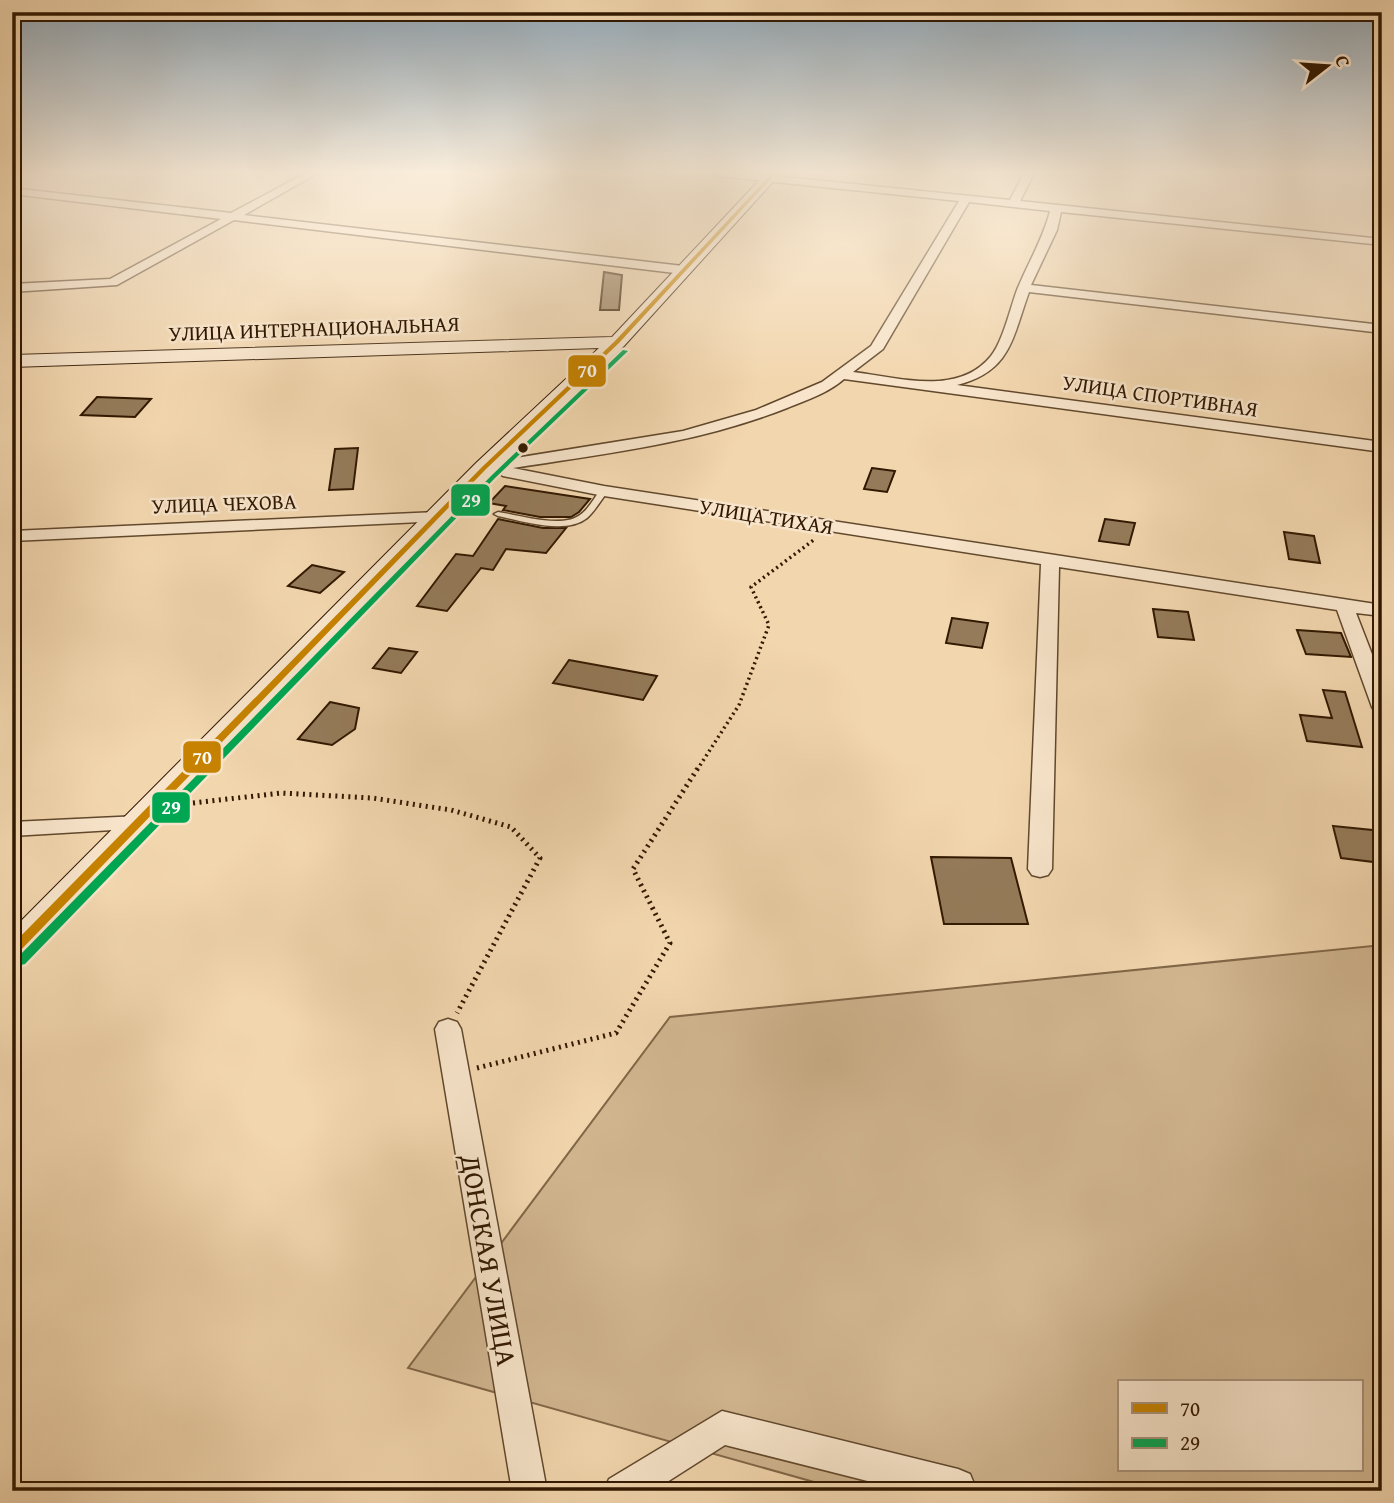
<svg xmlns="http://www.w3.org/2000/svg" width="1394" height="1503" viewBox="0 0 1394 1503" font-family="'Gentium Book Plus',serif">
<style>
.green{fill:#d1b690;stroke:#816748;stroke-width:2;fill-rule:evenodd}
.building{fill:#957b5a;stroke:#311800;stroke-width:2}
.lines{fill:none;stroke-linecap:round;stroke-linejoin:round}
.lane-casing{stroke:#61482c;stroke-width:3}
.street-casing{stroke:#61482c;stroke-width:3}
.secondary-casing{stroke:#311800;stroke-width:2}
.path-far1{stroke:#311800;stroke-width:3.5;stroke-dasharray:2 3.5;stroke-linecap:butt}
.path{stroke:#311800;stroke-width:5;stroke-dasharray:2 4.5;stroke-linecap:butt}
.lane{fill:#f7e4ca;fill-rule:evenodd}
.street{fill:#f7e4ca;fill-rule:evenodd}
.secondary{fill:#f7e4ca;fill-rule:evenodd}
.bus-1-casing{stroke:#f7e4ca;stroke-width:5}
.bus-2-casing{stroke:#f7e4ca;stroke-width:5}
.bus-1{fill:#c68200;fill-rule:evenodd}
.bus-2{fill:#00a651;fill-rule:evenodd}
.bus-dot{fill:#311800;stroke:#f7e4ca;stroke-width:2.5}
.labels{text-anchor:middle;stroke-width:5;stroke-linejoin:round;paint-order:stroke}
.far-street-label{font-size:21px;fill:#311800;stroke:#f7e4ca}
.near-street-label{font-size:28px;fill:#311800;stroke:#f7e4ca}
.line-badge{stroke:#f7e4ca;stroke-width:2.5}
.badge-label{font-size:19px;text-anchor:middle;font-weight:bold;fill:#fff}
</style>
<rect width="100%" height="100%" fill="#f2d6ae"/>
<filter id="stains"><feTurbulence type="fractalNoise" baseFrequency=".00286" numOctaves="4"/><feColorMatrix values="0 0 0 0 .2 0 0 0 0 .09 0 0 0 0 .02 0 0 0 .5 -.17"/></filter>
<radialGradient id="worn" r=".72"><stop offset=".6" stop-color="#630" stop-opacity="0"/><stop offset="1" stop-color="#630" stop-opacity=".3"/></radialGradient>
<path class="green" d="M1382 945V1491H846L408 1368 670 1017ZM1119 1382H1361V1470H1119Z"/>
<path class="building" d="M604 272 622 275 619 310H600Z
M97 397 151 399 135 417 81 415Z
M358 448 353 489 329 490 335 449Z
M872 468 895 471 887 492 864 489Z
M505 486 590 499 579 512 571 517H540L503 510 506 506 489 503Z
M498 519 543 528H566L546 553 506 549 493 570 481 568 447 611 417 606 456 554 473 556Z
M1105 519 1135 523 1129 545 1099 541Z
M1284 532 1314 536 1320 563 1289 559Z
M312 565 344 572 320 593 288 586Z
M1153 609 1188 612 1194 640 1158 637Z
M952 618 988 623 982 648 946 643Z
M1297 630 1341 633 1351 657 1306 654Z
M389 648 417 652 401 673 373 668Z
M569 660 657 676 643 700 553 683Z
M1323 690 1345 692 1362 747 1307 741 1300 715 1332 718Z
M330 702 359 708 355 729 332 745 298 739Z
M1333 826 1382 831V863L1341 858Z
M931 857 1011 858 1028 924H944Z"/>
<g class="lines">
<defs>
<path id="lane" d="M601 489H604L608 491C601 500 595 511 587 518 566 535 522 521 498 516L494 514 498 512C519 515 562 529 580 515 589 509 594 498 601 489Z"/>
<path id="street" d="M306 173H318L244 215 683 266 689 270 683 274 234 220 117 285 12 292V284L110 279 221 219 12 194V188L231 213Z
M712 173H745L1010 200 1024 173H1034L1020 201 1382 239V245L1061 212 1057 230 1031 285 1382 325V333L1029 292C1012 339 1011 371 957 385L1382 442V452L844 379C828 393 807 400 787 408 699 443 605 454 513 468L604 486 1382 605V616L1356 613 1382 680V713L1375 711 1372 707 1337 610 1059 567 1052 869 1048 875 1040 877 1032 875 1028 869 1041 564 604 496 503 476 495 471H478L476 468 478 465 484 463 683 431 756 410 822 382 871 346 959 201 717 176ZM969 202 1050 211C1043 239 1028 263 1017 290 1010 309 1003 341 991 356 958 397 897 377 853 372L883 349Z
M437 512 445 517 443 521 12 541V531Z
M139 816 147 818 150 823 147 828 12 836V822Z
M448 1019 457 1022 461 1029 547 1491H512L435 1029 439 1022Z
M722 1411 958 1469 970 1474 975 1486 973 1491H907L725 1445 653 1491H604L609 1479Z"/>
<path id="secondary" d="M766 173H781L624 346 492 473 24 961 12 965V930L476 463 599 348 12 367V355L612 337Z"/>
</defs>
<use href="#lane" class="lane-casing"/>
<use href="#street" class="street-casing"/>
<use href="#secondary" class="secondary-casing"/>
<path class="path-far1" d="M697 770 739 705 769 625 751 587 815 539"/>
<path class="path" d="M193 803 281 793 372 798 451 810 511 827 540 858 457 1013
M477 1068 616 1033 670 943 633 869 698 768"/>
<use href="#lane" class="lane"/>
<use href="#street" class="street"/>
<use href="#secondary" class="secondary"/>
<defs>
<path id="bus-1" d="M772 173H776L619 343 486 469 16 955 12 956V945L482 467 615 341Z"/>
<path id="bus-2" d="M623 350 628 351 495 478 25 964 21 965 17 964 16 961 17 958 491 476Z"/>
</defs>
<use href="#bus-1" class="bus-1-casing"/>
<use href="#bus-2" class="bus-2-casing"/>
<use href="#bus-1" class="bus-1"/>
<use href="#bus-2" class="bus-2"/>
</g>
<linearGradient id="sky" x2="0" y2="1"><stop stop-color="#91a8b9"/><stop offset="0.45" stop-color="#f9eddb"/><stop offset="1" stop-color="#f9eddb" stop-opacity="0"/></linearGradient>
<rect width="1394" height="383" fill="url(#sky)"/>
<circle class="bus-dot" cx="523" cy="448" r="6"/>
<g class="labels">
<g class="far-street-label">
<text transform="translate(314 329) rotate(-2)" y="7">УЛИЦА ИНТЕРНАЦИОНАЛЬНАЯ</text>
<text transform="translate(1160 396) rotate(8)" y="7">УЛИЦА СПОРТИВНАЯ</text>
<text transform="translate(224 504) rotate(-2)" y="7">УЛИЦА ЧЕХОВА</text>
<text transform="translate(766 517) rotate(9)" y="7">УЛИЦА ТИХАЯ</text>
</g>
<g class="near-street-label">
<text transform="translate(489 1260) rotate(80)" y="10">ДОНСКАЯ УЛИЦА</text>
</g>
</g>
<g class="line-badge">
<rect x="567" y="354" width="40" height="34" rx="7" fill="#c68200"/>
<rect x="450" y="483" width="41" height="34" rx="7" fill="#00a651"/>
<rect x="182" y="740" width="40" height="34" rx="7" fill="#c68200"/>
<rect x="151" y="791" width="40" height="33" rx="7" fill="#00a651"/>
</g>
<g class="badge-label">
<text x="587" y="377">70</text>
<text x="471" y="507">29</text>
<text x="202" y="764">70</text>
<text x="171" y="814">29</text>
</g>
<rect width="1394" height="1503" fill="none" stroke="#f2d6ae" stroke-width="42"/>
<rect x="14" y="14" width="1366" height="1475" fill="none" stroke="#311800" stroke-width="3.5"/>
<rect x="21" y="21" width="1352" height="1461" fill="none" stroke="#311800" stroke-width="2"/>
<rect x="1118" y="1380" width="245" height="91" fill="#f7e4ca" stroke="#a89279" stroke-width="2"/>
<rect x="1132" y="1403" width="35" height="10" fill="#c68200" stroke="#a89279" stroke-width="2"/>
<text x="1180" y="1416" font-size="21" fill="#311800">70</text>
<rect x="1132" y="1438" width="35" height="10" fill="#00a651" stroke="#a89279" stroke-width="2"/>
<text x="1180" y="1450" font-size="21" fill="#311800">29</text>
<g transform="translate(1327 66) rotate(73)" stroke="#f7e4ca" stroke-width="5" paint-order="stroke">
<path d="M0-5L12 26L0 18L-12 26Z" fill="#311800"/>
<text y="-10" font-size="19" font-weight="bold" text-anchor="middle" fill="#311800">С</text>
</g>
<rect width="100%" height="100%" filter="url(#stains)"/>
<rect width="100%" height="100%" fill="url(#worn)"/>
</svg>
